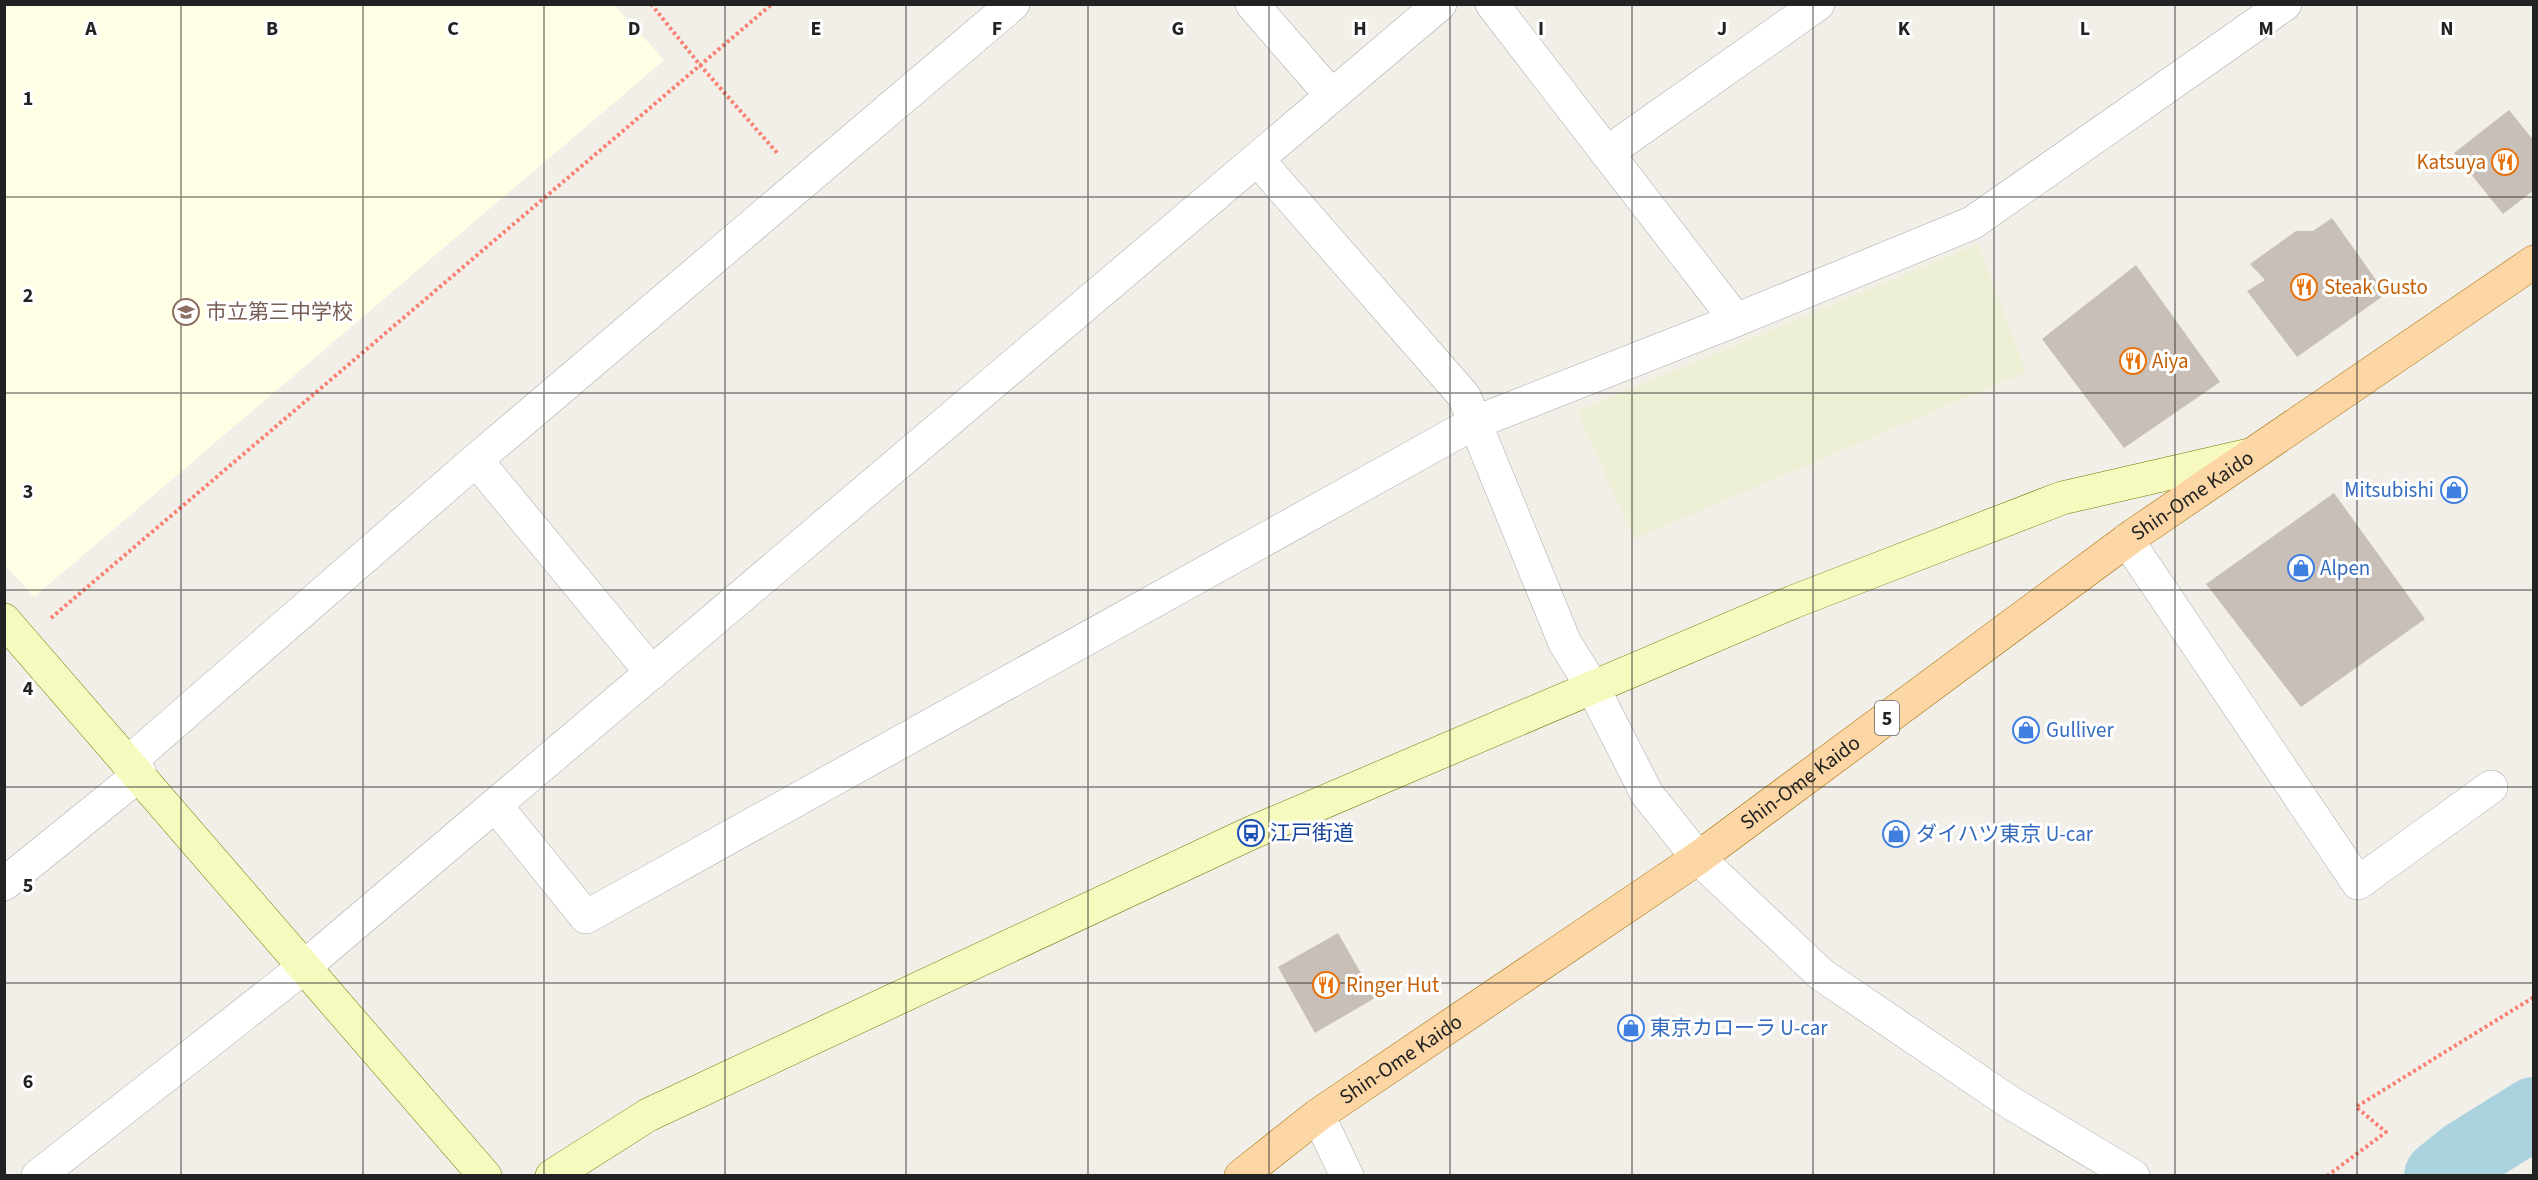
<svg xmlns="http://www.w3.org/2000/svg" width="2538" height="1180" viewBox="0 0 2538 1180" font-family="'Source Sans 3','Noto Sans JP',sans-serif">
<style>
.education{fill:#ffffe5}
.farmland{fill:#eef0d5}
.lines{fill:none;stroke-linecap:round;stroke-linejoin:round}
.river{stroke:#aad3df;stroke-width:72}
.building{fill:#c7bfb8}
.street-casing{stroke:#a9a9a9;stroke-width:34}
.secondary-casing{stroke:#707d05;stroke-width:34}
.primary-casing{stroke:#a06b00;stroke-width:34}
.path{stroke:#fa8072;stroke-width:4;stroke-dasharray:3 3;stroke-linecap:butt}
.street{stroke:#fff;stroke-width:33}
.secondary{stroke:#f7fabf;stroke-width:33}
.primary{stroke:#fcd6a4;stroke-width:33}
.grid{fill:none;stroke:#222;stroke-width:1.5;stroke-opacity:0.55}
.labels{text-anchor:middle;stroke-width:6;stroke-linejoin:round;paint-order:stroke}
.shield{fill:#fff;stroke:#646464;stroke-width:1.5}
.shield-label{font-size:20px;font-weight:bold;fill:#222}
.food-label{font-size:21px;fill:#c56008;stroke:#fff;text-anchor:start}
.education-label{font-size:21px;fill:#785e54;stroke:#fff;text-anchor:start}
.shop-label{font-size:21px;fill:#366cbe;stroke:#fff;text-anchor:start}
.street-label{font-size:21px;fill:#222;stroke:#fff}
.transit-label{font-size:21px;fill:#164399;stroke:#fff;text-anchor:start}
.grid-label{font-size:20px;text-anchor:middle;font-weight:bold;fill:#222;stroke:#fff;stroke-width:6;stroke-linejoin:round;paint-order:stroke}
</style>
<rect width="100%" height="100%" fill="#f2efe9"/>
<path class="education" d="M4 5H614L664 60 34 597 4 564Z"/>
<path class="farmland" d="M1978 244 2026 372 1634 539 1577 411Z"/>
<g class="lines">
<path class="river" d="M2440 1176 2465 1156 2534 1113"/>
</g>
<path class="building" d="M2509 110 2534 141V190L2503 214 2454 153Z
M2332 218 2386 294 2297 357 2247 291 2265 280 2250 264 2296 231H2313Z
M2136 265 2220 382 2124 448 2042 339Z
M2334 493 2425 619 2301 707 2206 584Z
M1338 933 1375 998 1315 1033 1278 967Z"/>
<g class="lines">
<defs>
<path id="street" d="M1252 4 1331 95
M1492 4 1736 320
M1608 152 1818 4
M1257 159 1464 396 1565 643 1593 688 1647 794 1698 858 1822 975 2011 1103 2133 1176
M476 460 652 673
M2127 540 2358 883 2491 787
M129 762 476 460 1013 4
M496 806 586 917 1474 423 1736 320 1972 223 2285 4
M4 884 140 774
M1318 1115 1347 1176
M38 1176 304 967 1440 4"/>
<path id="secondary" d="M4 620 485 1176
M552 1176 648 1115 1251 833 1793 602 2062 498 2249 455"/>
<g id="primary">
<path id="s1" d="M1241 1176 1318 1115 1698 858 2134 535 2534 262"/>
</g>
</defs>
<use href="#street" class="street-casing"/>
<use href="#secondary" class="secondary-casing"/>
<use href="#primary" class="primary-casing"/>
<path class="path" d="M651 4 700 65 779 155
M51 618 772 4
M2327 1176 2386 1132 2356 1107 2534 997"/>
<use href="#street" class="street"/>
<use href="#secondary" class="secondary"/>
<use href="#primary" class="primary"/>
</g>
<path class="grid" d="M181 4V1176M363 4V1176M544 4V1176M725 4V1176M906 4V1176M1088 4V1176M1269 4V1176M1450 4V1176M1632 4V1176M1813 4V1176M1994 4V1176M2175 4V1176M2357 4V1176M4 197H2534M4 393H2534M4 590H2534M4 787H2534M4 983H2534"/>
<defs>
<symbol id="restaurant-ring" viewBox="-11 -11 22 22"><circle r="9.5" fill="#fff" stroke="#e8710a" stroke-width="1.5"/><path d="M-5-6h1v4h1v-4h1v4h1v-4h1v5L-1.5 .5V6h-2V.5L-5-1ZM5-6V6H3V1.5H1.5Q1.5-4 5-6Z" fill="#e8710a"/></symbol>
<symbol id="school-ring" viewBox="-11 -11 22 22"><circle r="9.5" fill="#fff" stroke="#8d6e63" stroke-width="1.5"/><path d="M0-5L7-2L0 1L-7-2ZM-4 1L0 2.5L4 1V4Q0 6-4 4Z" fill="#8d6e63"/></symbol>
<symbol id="shop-ring" viewBox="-11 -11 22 22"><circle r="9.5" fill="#fff" stroke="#3f7fe0" stroke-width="1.5"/><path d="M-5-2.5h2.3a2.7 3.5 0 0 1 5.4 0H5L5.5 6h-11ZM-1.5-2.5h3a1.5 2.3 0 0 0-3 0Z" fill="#3f7fe0"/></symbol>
<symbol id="bus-ring" viewBox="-11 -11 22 22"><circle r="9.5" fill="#fff" stroke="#1a4fb4" stroke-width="1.5"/><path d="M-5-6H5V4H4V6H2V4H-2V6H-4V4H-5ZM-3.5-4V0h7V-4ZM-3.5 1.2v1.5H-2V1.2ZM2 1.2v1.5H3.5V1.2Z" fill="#1a4fb4"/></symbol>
</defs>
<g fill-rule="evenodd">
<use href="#restaurant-ring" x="2490" y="147" width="30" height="30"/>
<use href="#restaurant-ring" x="2289" y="272" width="30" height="30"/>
<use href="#school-ring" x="171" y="297" width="30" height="30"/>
<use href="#restaurant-ring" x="2118" y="346" width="30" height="30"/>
<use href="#shop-ring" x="2439" y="475" width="30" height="30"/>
<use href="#shop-ring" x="2286" y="553" width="30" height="30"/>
<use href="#shop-ring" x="2011" y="715" width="30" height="30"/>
<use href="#bus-ring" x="1236" y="818" width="30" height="30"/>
<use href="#shop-ring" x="1881" y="819" width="30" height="30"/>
<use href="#restaurant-ring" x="1311" y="970" width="30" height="30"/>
<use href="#shop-ring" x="1616" y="1013" width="30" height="30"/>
</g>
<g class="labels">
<rect class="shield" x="1875" y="701" width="24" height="34" rx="4.5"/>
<g class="shield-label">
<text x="1887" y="725">5</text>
</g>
<g class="food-label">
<text x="2486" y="169" text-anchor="end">Katsuya</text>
<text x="2324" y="294">Steak Gusto</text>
<text x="2152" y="368">Aiya</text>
<text x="1346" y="992">Ringer Hut</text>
</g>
<g class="education-label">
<text x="206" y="319">市立第三中学校</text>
</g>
<g class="shop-label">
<text x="2434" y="497" text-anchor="end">Mitsubishi</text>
<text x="2320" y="575">Alpen</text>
<text x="2046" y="737">Gulliver</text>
<text x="1916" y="841">ダイハツ東京 U-car</text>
<text x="1650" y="1035">東京カローラ U-car</text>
</g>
<g class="street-label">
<text dy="7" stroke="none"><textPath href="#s1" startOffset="1170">Shin-Ome Kaido</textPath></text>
<text dy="7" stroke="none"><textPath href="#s1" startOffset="684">Shin-Ome Kaido</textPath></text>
<text dy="7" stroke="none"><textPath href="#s1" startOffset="198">Shin-Ome Kaido</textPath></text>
</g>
<g class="transit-label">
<text x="1270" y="840">江戸街道</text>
</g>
</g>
<g class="grid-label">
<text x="91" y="35">A</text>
<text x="272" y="35">B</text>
<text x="453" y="35">C</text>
<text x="634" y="35">D</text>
<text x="816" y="35">E</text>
<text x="997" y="35">F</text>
<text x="1178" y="35">G</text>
<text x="1360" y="35">H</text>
<text x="1541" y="35">I</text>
<text x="1722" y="35">J</text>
<text x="1904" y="35">K</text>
<text x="2085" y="35">L</text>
<text x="2266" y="35">M</text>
<text x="2447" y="35">N</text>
<text x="28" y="105">1</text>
<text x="28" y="302">2</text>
<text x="28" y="498">3</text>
<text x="28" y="695">4</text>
<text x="28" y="892">5</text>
<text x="28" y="1088">6</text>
</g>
<rect width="2538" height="1180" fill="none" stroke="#222222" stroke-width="12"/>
</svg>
